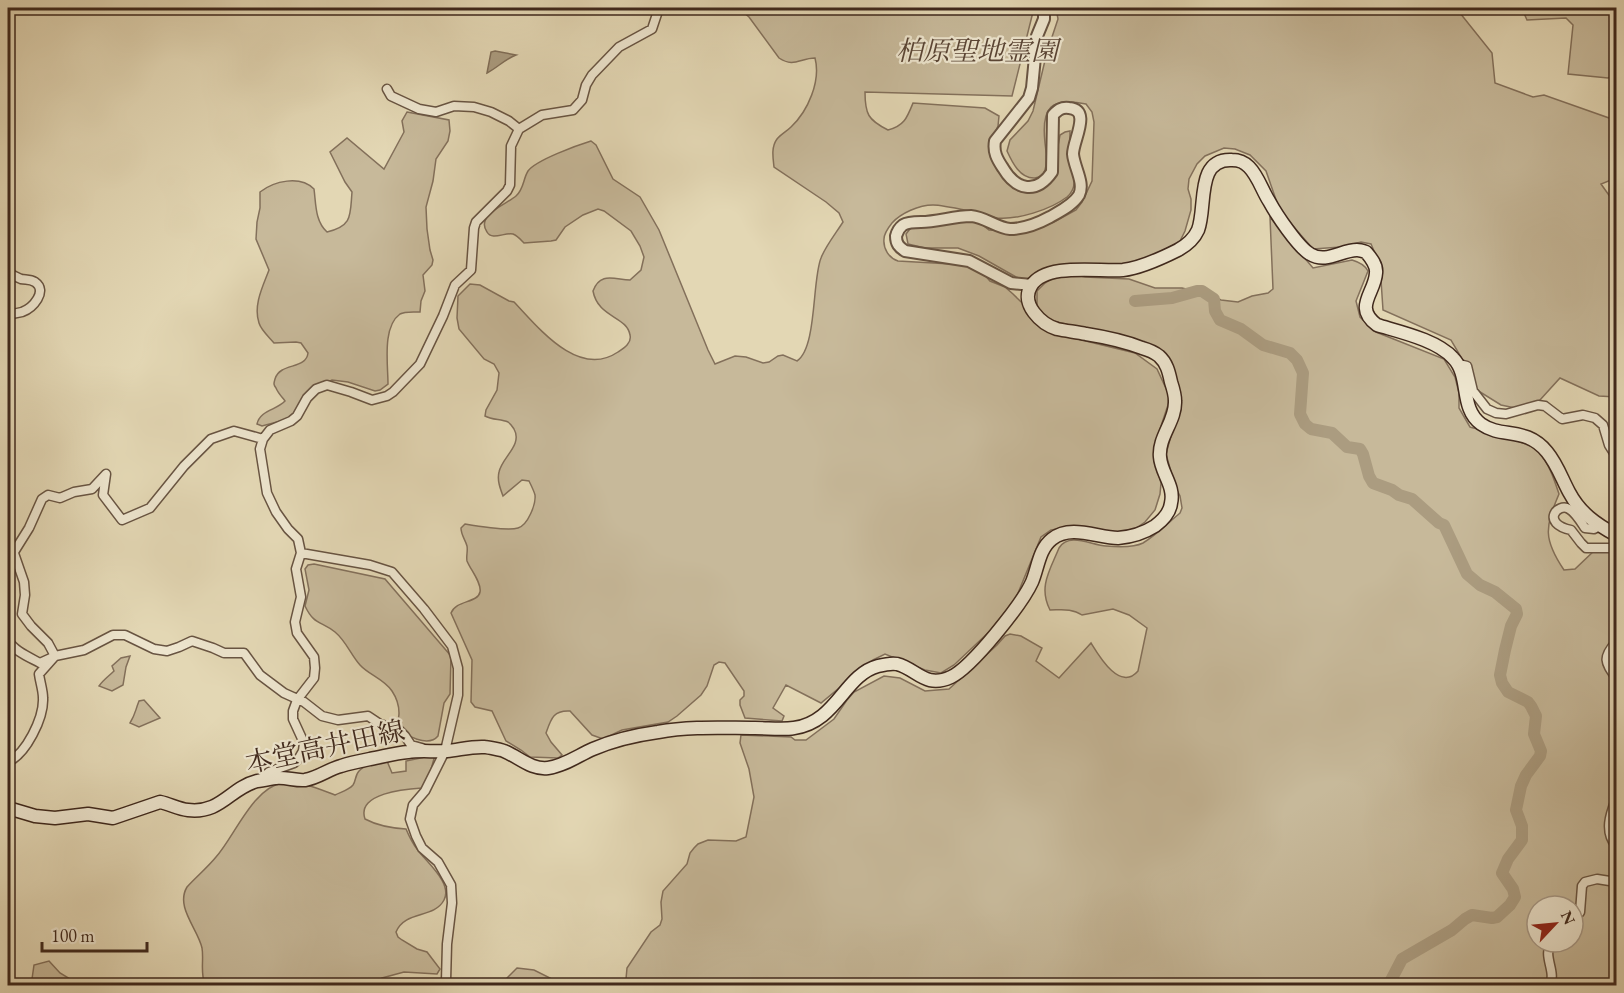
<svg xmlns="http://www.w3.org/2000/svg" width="1624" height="993" viewBox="0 0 1624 993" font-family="'EB Garamond','Noto Serif JP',serif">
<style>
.green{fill:#c7b99a;stroke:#83705b;stroke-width:1.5;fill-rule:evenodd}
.water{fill:#ab9c80;stroke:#806e58;stroke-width:1.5}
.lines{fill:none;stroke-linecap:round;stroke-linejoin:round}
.river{stroke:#ab9c80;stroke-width:12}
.minor-casing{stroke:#685442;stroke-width:11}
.tertiary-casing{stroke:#685442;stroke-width:14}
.secondary-casing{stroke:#3f281c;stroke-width:15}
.minor{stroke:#ede5ce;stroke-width:8}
.tertiary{stroke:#ede5ce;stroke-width:10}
.secondary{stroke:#ede5ce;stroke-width:12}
.labels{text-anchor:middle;stroke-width:4.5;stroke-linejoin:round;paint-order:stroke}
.park-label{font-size:27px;font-style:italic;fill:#5a4535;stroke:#ede5ce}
.street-label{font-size:27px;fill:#3f281c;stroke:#ede5ce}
</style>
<rect width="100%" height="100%" fill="#e3d7b4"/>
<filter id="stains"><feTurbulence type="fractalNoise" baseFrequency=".00333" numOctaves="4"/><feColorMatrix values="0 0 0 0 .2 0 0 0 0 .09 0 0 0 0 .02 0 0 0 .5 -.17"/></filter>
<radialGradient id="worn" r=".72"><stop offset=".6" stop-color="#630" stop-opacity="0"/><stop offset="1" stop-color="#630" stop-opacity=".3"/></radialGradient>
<path class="green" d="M738 8H1034L1012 96 865 92C865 114 868 120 888 130 904 126 907 118 913 103L985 108 999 116 998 126 992 140V146L1000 172 1011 185 1033 188 1052 178 1060 135 1065 132 1070 131C1070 140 1069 150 1071 159 1073 172 1079 187 1067 197 1050 210 1017 220 997 218 989 217 982 214 974 212 964 210 943 205 933 205 919 205 901 213 892 223 888 228 884 233 884 239 883 249 889 258 898 261L969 265 983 273 990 281 1005 287 1013 294 1053 333 1135 353 1157 369 1169 395 1168 405 1154 447V457L1161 483 1160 494 1155 510 1145 522 1132 531 1117 532 1072 527 1051 530 1041 537 1016 598 990 631 954 665 941 673 925 670 885 654 873 660 821 703 786 685 773 708 784 716 782 721 745 718 740 705V700L744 696V691L725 663 719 662 714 665 707 686 701 695 677 716 668 722 622 730 603 739 592 735 570 711C553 710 551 719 546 733L551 742 562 755 558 758 530 757 521 750 506 741 492 711 475 707 471 702 472 660 451 613C456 600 478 603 480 592 482 583 470 569 467 561 466 556 468 551 467 546 465 539 461 535 461 528L465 524C477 526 508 531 518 528 528 525 536 504 535 495 534 491 531 485 529 481L522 480 503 496C500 488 497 480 499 472 502 457 523 445 514 429 512 426 511 424 508 422 501 419 492 420 485 416L486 410 497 390 499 373 494 364 484 359 459 329 457 318 458 296 470 284 480 285 509 301 514 302C538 327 578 379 618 352 624 348 632 343 630 335 627 316 598 318 593 291 600 272 613 279 630 280L641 270 644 257 640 246 631 231 604 211 598 209 583 215 565 227 556 240 551 241 524 243C521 240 518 236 513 234 505 232 492 241 487 232 475 215 507 204 516 196 524 189 523 179 528 171 536 160 578 145 591 141L596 145 613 179 640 197 659 230 708 350 715 364 735 356 746 357 763 363 769 362 778 356 783 355 797 361C817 348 812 280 821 258 825 247 836 233 843 222L839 213 826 202 774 167C773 158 771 147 777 139 780 135 787 131 791 127 808 111 821 81 815 58 800 58 794 68 779 58L749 17Z
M1056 8H1456L1492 53 1495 83 1533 97 1544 95 1609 118 1616 125V178L1601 184 1616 205V397L1599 396 1560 378 1530 411 1501 405 1472 387 1468 369 1451 340 1383 310 1380 265 1371 244 1361 242 1341 247 1313 249 1280 211 1266 171 1250 155 1235 149 1224 148 1205 156 1197 164 1189 179 1188 189 1191 199V210L1185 231 1180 241 1140 263 1060 268 1026 281 1016 277 979 256 958 248H925L908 244 906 234 913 225 964 219 980 223 989 230 1023 232 1054 222 1076 210 1082 202 1092 181 1094 122 1092 112 1086 104C1051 97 1041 107 1045 143 1046 152 1048 161 1045 170 1043 176 1041 177 1035 178 1020 179 1012 162 1007 151L1010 140 1028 121 1033 111 1047 52 1058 19Z
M1523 8H1616V74L1608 78 1568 74 1573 25 1566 18 1527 20 1523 11Z
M407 112 449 120 450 131 448 141 436 159 433 181 426 207 427 229 430 250 433 260 432 265 423 275 425 291 421 301 420 312C414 312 405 311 400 314 382 327 388 364 388 384L380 390 375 391 348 382 332 380 310 391 302 398 295 414 292 418 262 426 257 424C260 410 277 410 285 401 282 397 278 393 276 388 273 384 274 383 275 379 280 362 306 370 308 353L301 343 296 342 274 343C269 337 261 330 259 323 253 305 263 286 269 270L256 239 257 222 260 208V192C274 181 300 175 314 189 316 204 315 221 327 232 353 226 350 215 352 192L345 182 330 152 347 138 384 169 404 132 402 121Z
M1270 217 1313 268 1352 260C1359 262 1365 265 1368 271L1356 301 1360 317 1376 332 1444 359 1455 377 1459 393V408L1470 427C1484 431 1530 442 1538 451 1549 463 1554 479 1559 494 1545 527 1543 539 1564 570L1575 569 1595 550 1616 547V985L628 986 626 979 627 968 651 932 660 925 662 919 661 902 663 891 687 864 690 853 694 848 698 844 708 840 736 841 746 837 754 797 749 769 740 743 741 735 791 737 795 740H806L834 719 847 700 854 692 884 676 900 678 925 691 949 689 997 645 1005 636 1010 634 1021 636 1042 648 1036 661 1059 678 1091 643C1099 656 1120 692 1138 671L1147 628 1129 615 1113 609 1082 615C1072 608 1061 610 1050 610 1038 587 1050 570 1059 548 1069 532 1091 545 1106 546 1117 547 1133 548 1143 543 1156 535 1168 523 1180 513L1182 508 1180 496 1175 486 1166 454 1180 403 1150 345 1049 320 1037 309V291L1045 283 1058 275 1068 273 1085 277 1129 279 1155 288H1182L1211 295 1221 300 1238 302 1252 296 1268 293 1273 289ZM1537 906H1573V942H1537Z
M314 564 385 579 451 656 450 694 444 703 438 736C429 747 404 737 399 726 397 721 399 718 399 713 399 705 396 697 392 691 384 679 369 675 360 665 351 655 346 641 335 632 321 621 314 625 305 606L309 590 305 569 308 565Z
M130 656 126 667 123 685 112 691 99 686C103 680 109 676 114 671L112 666 121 658Z
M144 700 160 718 139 727 130 723C136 713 135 711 139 701Z
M435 755 430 773 422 788C406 789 356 793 365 819 378 826 390 828 406 829 409 836 412 843 417 849 426 862 453 883 444 900 434 919 405 910 396 932L398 937 402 940 417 949 427 952 440 969 437 974 404 972 382 978 370 985H205C200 973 204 960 202 948 198 929 175 907 187 887 196 877 207 868 216 857 234 837 253 788 282 783 299 780 319 789 335 795 341 792 349 790 353 785 356 781 355 775 359 771 364 765 379 761 387 761L392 773 406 771V761Z
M49 961 60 973 80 985H36L32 979 34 965Z
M517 968 534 970 558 982 559 985H500Z"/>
<path class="water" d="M495 51 516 55C505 59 497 68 487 73L491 52Z"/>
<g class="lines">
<path class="river" d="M1135 301 1172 298 1197 291H1202L1214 299 1215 311 1220 320 1241 329 1263 345 1290 353 1297 360 1303 373 1300 414 1305 424 1311 429 1332 433 1347 447 1360 449 1363 454 1369 476 1373 483 1392 490 1399 495 1412 499 1439 523 1444 525 1467 574 1480 585 1495 592 1516 609 1517 614 1511 626 1505 650 1500 675 1502 683 1508 692 1528 702 1531 706 1536 716 1534 734 1541 751 1540 756 1526 775 1521 786 1516 810 1522 826V840L1508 859 1502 873 1513 889 1515 897 1510 905 1497 917 1492 918 1472 915 1465 919 1452 930 1402 959 1388 986"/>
<defs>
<path id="minor" d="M387 89 391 96 419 109 436 112 454 106 474 107 491 112 509 121 519 129
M8 272C12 275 16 277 21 279 26 280 30 279 35 282 48 291 33 308 22 312 18 313 12 314 8 314
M1459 366 1463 365 1467 366 1473 391 1487 409 1496 413 1506 414 1538 405 1545 406 1562 419 1583 415 1595 418 1603 425 1609 445 1616 456
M1600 526 1594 529 1585 528C1581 522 1575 512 1569 509 1558 502 1540 523 1571 530L1581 543 1586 548H1616
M8 536 24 582 25 595 22 614 31 626 48 643 55 656
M14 552 29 528 42 499 48 495 60 498 74 492 92 489 106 474 103 495 122 520 150 508 184 466 211 439 234 431 263 439
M301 553 370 565 392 572 424 609 452 646 458 668V695L445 751 425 791 413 805 410 819 416 836 422 848 438 862 451 885 452 903 447 944 446 981 442 986
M8 640C14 651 29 657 40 663L51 658
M1616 642C1602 658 1605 662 1616 678
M8 762C26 754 44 718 43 698 43 690 40 682 39 674L55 656 84 650 113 635H125L154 649 167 651 179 647 192 641 213 648 224 653H244L260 675 284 693 304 702 322 716 338 720 368 716 380 724 399 730 405 736 411 745 422 748
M260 780 269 772 294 763 299 758 303 751 304 743 293 719V711L297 700 314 678 315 668 314 657 297 633 295 622 301 597 296 569 301 553 298 539 288 529 276 512 267 493 260 449 263 439 270 430 291 421 297 416 307 398 316 389 327 385 351 392 372 400 387 396 393 392 420 364 443 316 455 285 471 270 474 228 476 222 507 191 510 185 511 146 519 129 542 115 573 110 582 100 586 85 592 75 619 47 652 29 659 8
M1616 799C1610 815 1604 831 1616 846
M1573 921 1580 912 1582 886 1585 882 1597 879 1616 882
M446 981 454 986
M1549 986C1558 972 1541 956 1552 942"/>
<path id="tertiary" d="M1032 285 1011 283 969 261 905 251C899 247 896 244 896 236 897 232 899 228 903 225 908 222 915 222 921 222 937 222 954 216 971 216 985 217 997 228 1010 229 1023 229 1039 223 1050 217 1060 211 1073 205 1079 195 1085 183 1074 167 1073 154 1073 140 1092 110 1069 108 1061 107 1058 110 1053 115L1052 172C1036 195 1016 190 1003 168 997 159 993 152 995 141L1029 98 1032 88 1037 36 1044 19V8"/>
<path id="secondary" d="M8 808 35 816 55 818 88 814 113 818 160 802C170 804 178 809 188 810 221 814 230 788 257 781 258 781 275 778 276 778 286 777 296 781 305 780 318 778 329 769 341 766 350 763 360 761 370 759 382 757 395 753 408 752 421 750 434 752 447 751 459 750 472 746 485 747 486 747 503 750 504 751 519 757 531 770 548 768 564 766 579 755 593 749 614 740 636 735 658 732 691 726 723 728 755 728 768 728 782 730 794 728 837 722 844 675 878 666 882 665 892 663 897 664 917 669 925 689 951 677 972 667 1022 604 1032 582 1038 568 1039 549 1052 539 1071 524 1098 538 1118 538 1131 537 1144 533 1155 526 1163 520 1170 513 1171 503 1175 486 1161 473 1160 457 1158 437 1176 421 1175 401 1175 396 1173 388 1171 382 1169 373 1167 363 1159 356 1154 352 1149 350 1142 348 1124 341 1105 337 1086 334 1077 332 1066 331 1057 329 1041 324 1020 304 1031 286 1046 262 1099 272 1123 270 1141 268 1162 258 1178 250 1187 245 1194 239 1198 230 1207 207 1195 158 1232 160 1240 160 1244 162 1249 167 1258 176 1262 190 1269 201 1276 214 1298 247 1310 254 1326 264 1341 250 1357 250 1360 250 1363 251 1366 252 1371 258 1377 265 1376 273 1375 293 1353 307 1377 325 1400 332 1437 340 1453 358 1471 376 1459 408 1481 424 1502 439 1526 426 1547 452 1557 464 1562 479 1569 492 1580 513 1596 524 1616 535"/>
</defs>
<use href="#minor" class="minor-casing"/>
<use href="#tertiary" class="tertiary-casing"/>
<use href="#secondary" class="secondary-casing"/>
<use href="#minor" class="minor"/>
<use href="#tertiary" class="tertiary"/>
<use href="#secondary" class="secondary"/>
</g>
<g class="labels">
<g class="park-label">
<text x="977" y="60">柏原聖地霊園</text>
</g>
<g class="street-label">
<text transform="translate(325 747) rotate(-12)" y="9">本堂高井田線</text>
</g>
</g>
<rect width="1624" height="993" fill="none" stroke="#e3d7b4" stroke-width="30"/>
<rect x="9" y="9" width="1606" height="975" fill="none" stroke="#3f281c" stroke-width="3"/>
<rect x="15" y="15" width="1594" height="963" fill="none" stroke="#3f281c" stroke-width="1.5"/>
<g transform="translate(1555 924) rotate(64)"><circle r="28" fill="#ede5ce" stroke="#a79987" stroke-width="1.5"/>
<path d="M0-4.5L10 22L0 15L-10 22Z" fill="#8f2418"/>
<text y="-9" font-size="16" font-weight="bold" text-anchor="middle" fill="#3f281c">N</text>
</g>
<path d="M42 942v9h105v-9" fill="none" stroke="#3f281c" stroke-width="3"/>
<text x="51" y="942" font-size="18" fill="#3f281c" stroke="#ede5ce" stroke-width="4.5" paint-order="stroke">100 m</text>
<rect width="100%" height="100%" filter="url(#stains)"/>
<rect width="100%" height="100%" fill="url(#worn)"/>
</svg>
